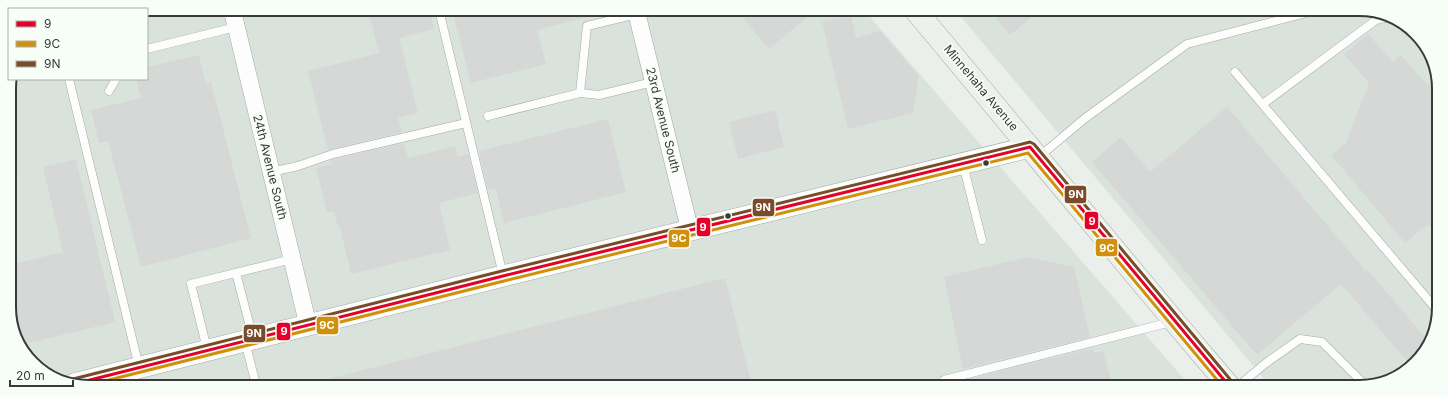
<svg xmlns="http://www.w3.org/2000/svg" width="1448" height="396" viewBox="0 0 1448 396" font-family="Inter,sans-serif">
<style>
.built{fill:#dae3db}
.building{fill:#d5d8d6}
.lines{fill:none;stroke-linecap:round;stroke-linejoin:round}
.service-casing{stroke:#a5a8a5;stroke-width:9}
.minor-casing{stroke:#a5a8a5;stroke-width:18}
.tertiary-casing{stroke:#a5a8a5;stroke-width:22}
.secondary-casing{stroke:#a5a8a5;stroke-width:23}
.service{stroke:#fcfdfc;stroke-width:8}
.minor{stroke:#fcfdfc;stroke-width:17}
.tertiary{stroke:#fcfdfc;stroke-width:21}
.secondary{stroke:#edf1ee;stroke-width:22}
.bus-1-casing{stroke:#f7fdf7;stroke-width:6}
.bus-2-casing{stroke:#f7fdf7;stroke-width:6}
.bus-3-casing{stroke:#f7fdf7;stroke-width:6}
.bus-1{stroke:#e4002b;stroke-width:3}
.bus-2{stroke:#d1900b;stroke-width:3}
.bus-3{stroke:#7a4b2a;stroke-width:3}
.bus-dot{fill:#383a38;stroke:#f7fdf7;stroke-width:1.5}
.labels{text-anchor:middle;stroke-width:3.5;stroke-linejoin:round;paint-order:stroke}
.street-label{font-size:12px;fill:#383a38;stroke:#f7fdf7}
.rim{fill:none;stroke:#383a38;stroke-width:2}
.line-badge{stroke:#f7fdf7;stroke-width:1.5}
.badge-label{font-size:11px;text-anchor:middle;font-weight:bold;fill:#fff}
</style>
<rect width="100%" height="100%" fill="#eaefeb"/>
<path class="built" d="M147 9 865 11 1191 387 68 384 29 360 10 323 9 84 10 79H147Z
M956 11 1380 12 1416 33 1438 73 1436 328 1412 367 1364 387H1271Z"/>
<path class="building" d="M368 10H429L434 29 399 38 418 113 398 118 402 132 328 150 308 71 379 53Z
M481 10H590L591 16 537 30 546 64 471 83 454 17Z
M736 10H816L769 49Z
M990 11H1039L1010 35Z
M851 16 856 38 880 31 919 76 913 113 848 129 822 22Z
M1368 34 1393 62 1401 55 1422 79 1437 93V235L1428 224 1405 243 1331 155 1346 143 1369 83 1344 54Z
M199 55 206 84 211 82 251 238 141 267 108 141 99 143 91 110 141 98 136 79H147V67Z
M1227 107 1366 271 1367 269 1428 341 1412 367 1341 284 1257 355 1092 162 1121 137 1150 172Z
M775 110 784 147 738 159 729 122Z
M608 119 626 192 504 223 496 189 488 190 479 151Z
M404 143 408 158 455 146 458 157 468 154 478 193 439 203 450 250 351 274 340 227H338L334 211 327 213 316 168 332 164 331 161 335 159Z
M76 159 115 322 21 345 10 323V265L63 252 43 167Z
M1027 257 1074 267 1090 337 963 369 944 277Z
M725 278 752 386 329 385 328 379Z
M1093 348 1094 353 1103 351 1112 384 1102 386H966L965 380Z"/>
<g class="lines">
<defs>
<path id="service" d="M439 10 503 275
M147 49 236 27
M1235 72 1436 309
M69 79 139 367
M109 91 116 79
M580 93 587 26 637 14
M1263 104 1376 20 1389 17
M488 116 580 93 599 95 653 82
M1039 157 1084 119 1187 44 1310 12
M963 164 982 240
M271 172 298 166 333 154 466 123
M236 273 253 338
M245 341 256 385
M207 349 191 284 292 259
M946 386 944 380 1171 322
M1237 387 1266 363 1300 339 1322 342 1362 382"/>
<path id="minor" d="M232 9 308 325
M636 10 690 231"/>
<path id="tertiary" d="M74 384 503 276 1030 147"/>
<path id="secondary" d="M916 11 1174 321 1230 387"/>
</defs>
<use href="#service" class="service-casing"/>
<use href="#minor" class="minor-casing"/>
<use href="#tertiary" class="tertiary-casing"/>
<use href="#secondary" class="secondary-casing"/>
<use href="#service" class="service"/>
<use href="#minor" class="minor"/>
<use href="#tertiary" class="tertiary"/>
<use href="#secondary" class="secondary"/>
<defs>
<path id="bus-1" d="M74 384 503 276 1030 147 1230 387"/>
<path id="bus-2" d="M93 384 504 281 1028 153 1223 387"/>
<path id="bus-3" d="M73 379 502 271 1030 142 1034 144 1234 384"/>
</defs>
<use href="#bus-1" class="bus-1-casing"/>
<use href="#bus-2" class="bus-2-casing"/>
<use href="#bus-3" class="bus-3-casing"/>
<use href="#bus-1" class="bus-1"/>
<use href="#bus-2" class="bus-2"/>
<use href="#bus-3" class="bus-3"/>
</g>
<g class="bus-dot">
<circle cx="986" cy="163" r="3.5"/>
<circle cx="728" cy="216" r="3.5"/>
</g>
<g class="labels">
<g class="street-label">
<text transform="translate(981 88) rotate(50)" y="4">Minnehaha Avenue</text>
<text transform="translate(663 120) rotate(76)" y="4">23rd Avenue South</text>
<text transform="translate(270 167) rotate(76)" y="4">24th Avenue South</text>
</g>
</g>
<path d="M0 0H1448V396H0ZM89 16H1359A73 73 0 0 1 1432 89V307A73 73 0 0 1 1359 380H89A73 73 0 0 1 16 307V89A73 73 0 0 1 89 16Z" fill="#f7fdf7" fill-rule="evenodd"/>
<path class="rim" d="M89 16H1359A73 73 0 0 1 1432 89V307A73 73 0 0 1 1359 380H89A73 73 0 0 1 16 307V89A73 73 0 0 1 89 16Z"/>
<g class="line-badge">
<rect x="1064" y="185" width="23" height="19" rx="4" fill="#7a4b2a"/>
<rect x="752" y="198" width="23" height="19" rx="4" fill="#7a4b2a"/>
<rect x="1084" y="211" width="15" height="19" rx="4" fill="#e4002b"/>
<rect x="696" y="217" width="15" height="20" rx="4" fill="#e4002b"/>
<rect x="668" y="229" width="22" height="19" rx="4" fill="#d1900b"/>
<rect x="1095" y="238" width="23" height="19" rx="4" fill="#d1900b"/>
<rect x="316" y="316" width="23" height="19" rx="4" fill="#d1900b"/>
<rect x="276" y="322" width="15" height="19" rx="4" fill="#e4002b"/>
<rect x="243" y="324" width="23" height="19" rx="4" fill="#7a4b2a"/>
</g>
<g class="badge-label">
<text x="1076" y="198">9N</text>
<text x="763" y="211">9N</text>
<text x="1092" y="225">9</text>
<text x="703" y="231">9</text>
<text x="679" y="242">9C</text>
<text x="1107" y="252">9C</text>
<text x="327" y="329">9C</text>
<text x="284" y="335">9</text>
<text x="254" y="337">9N</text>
</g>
<rect x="8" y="8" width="140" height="72" fill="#f7fdf7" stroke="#abafab"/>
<rect x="16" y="21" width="20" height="6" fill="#e4002b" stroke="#abafab"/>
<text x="44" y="28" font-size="12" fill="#383a38">9</text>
<rect x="16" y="41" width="20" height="6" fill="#d1900b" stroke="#abafab"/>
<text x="44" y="48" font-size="12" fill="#383a38">9C</text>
<rect x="16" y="61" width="20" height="6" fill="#7a4b2a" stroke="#abafab"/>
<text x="44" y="68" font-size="12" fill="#383a38">9N</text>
<path d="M10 380v6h63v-6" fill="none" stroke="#383a38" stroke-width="2"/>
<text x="16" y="380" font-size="12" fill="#383a38" stroke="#f7fdf7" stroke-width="3" paint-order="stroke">20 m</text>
</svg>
